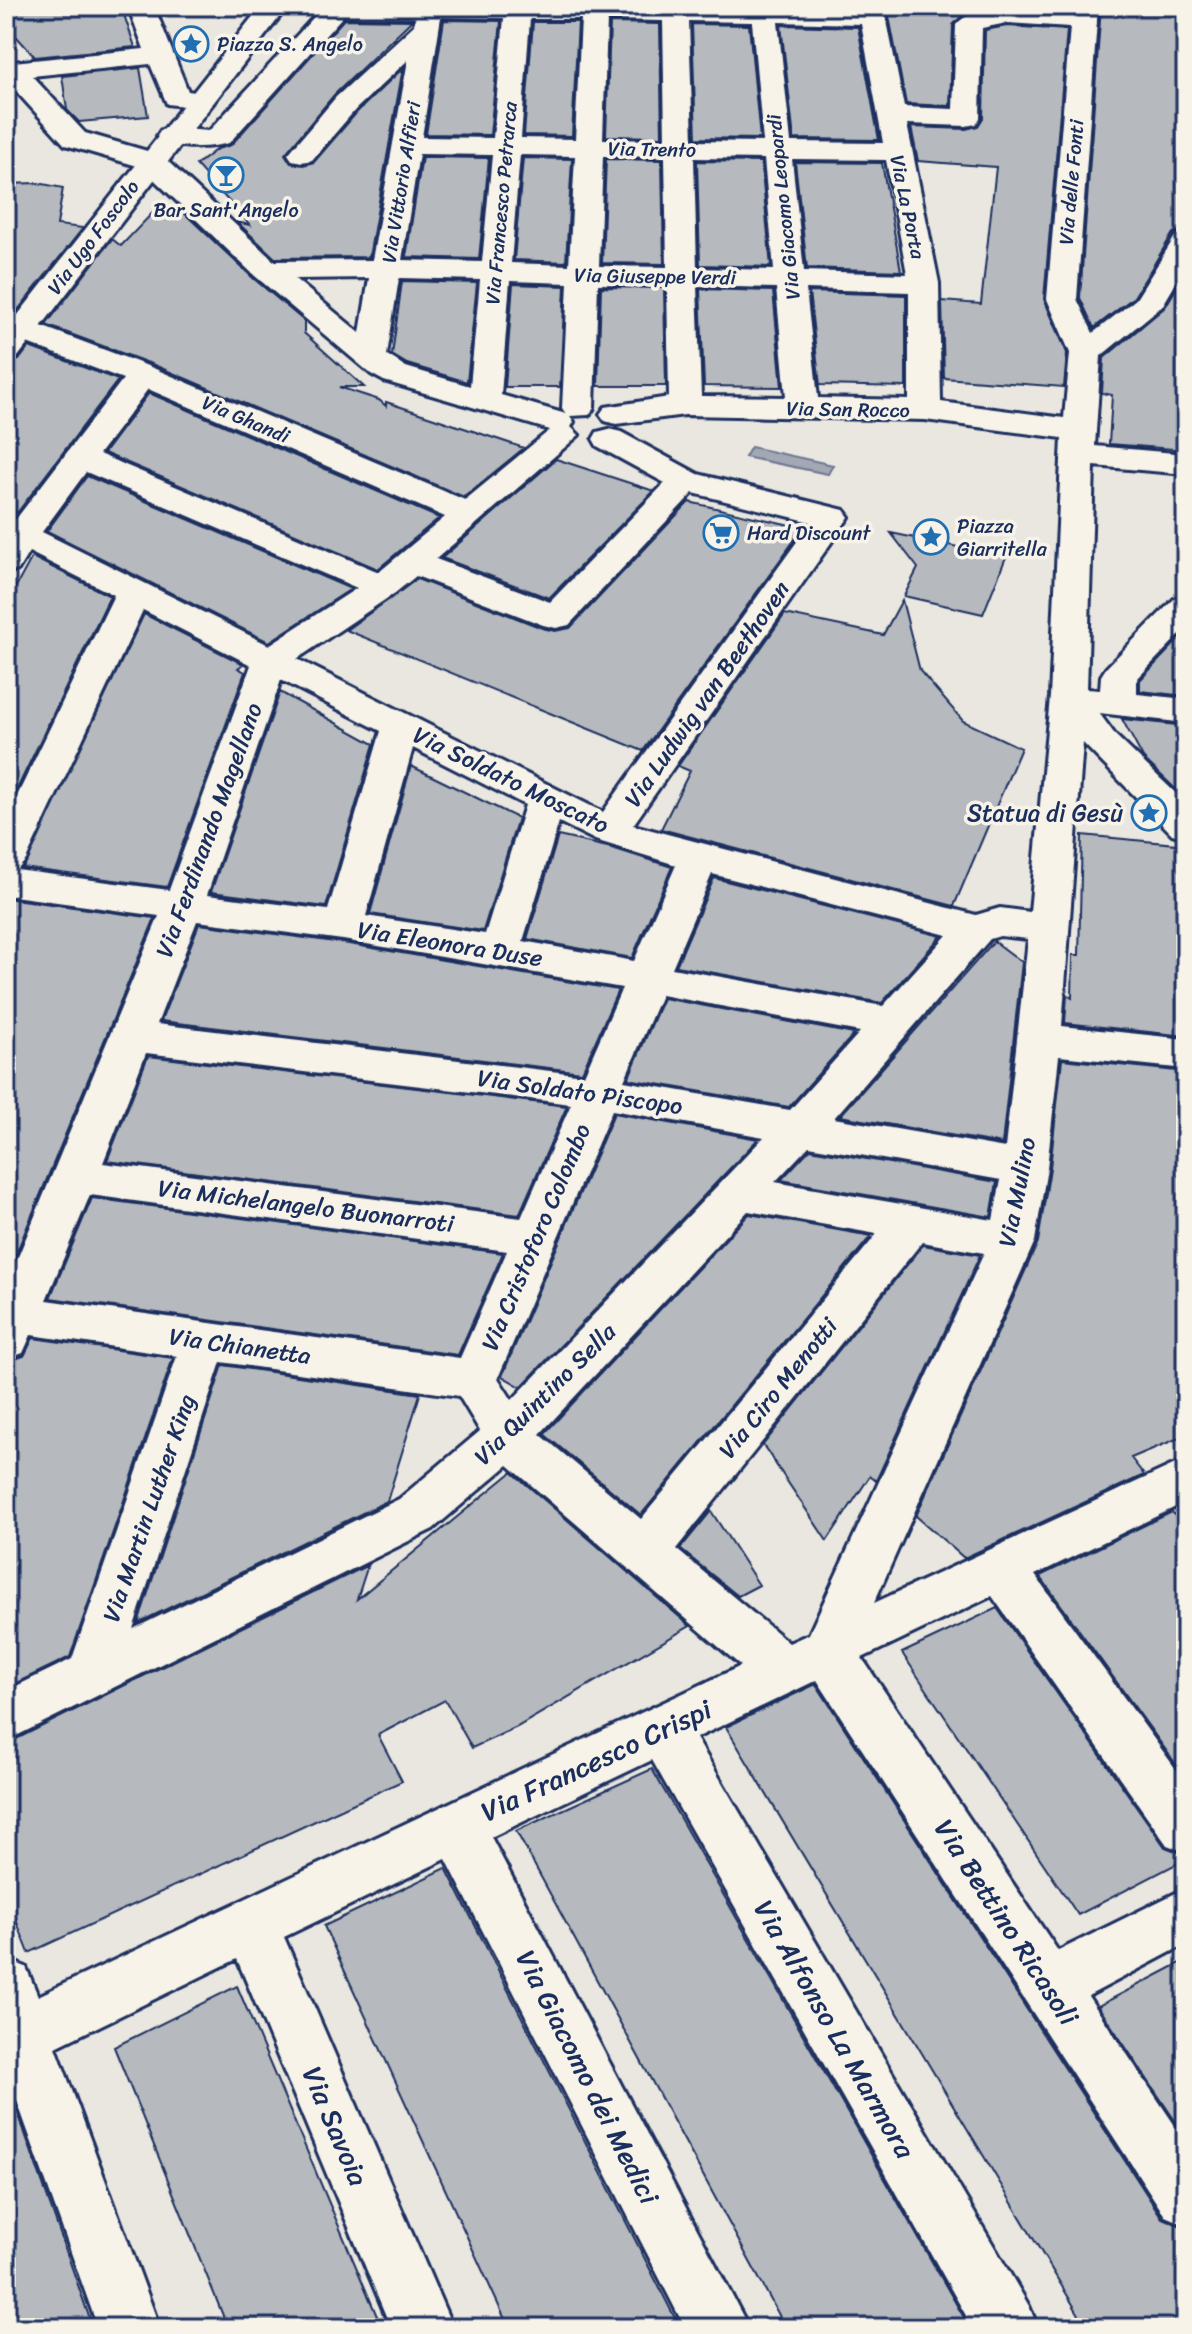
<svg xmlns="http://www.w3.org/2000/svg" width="1192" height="2334" viewBox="0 0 1192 2334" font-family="Sriracha,sans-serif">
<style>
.water{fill:#a3a8b4;stroke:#6d7892;stroke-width:2}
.building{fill:#b6babf;stroke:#1b2f5e;stroke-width:2}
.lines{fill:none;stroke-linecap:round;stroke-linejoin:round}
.street-casing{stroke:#1b2f5e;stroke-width:6}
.primary-casing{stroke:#1b2f5e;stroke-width:6}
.street{fill:#f7f3e8;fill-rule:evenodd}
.primary{fill:#f7f3e8;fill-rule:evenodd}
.labels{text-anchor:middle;stroke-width:7;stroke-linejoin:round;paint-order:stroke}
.far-poi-label{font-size:20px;fill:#1b2f5e;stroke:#f7f3e8;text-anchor:start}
.far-street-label{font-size:20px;fill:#1b2f5e;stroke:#f7f3e8}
.street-label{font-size:24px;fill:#1b2f5e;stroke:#f7f3e8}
.poi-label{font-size:24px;fill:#1b2f5e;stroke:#f7f3e8;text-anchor:end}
.near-street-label{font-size:28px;fill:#1b2f5e;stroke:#f7f3e8}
</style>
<rect width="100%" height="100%" fill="#eae7e0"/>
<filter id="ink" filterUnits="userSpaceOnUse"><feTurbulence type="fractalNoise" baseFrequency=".0125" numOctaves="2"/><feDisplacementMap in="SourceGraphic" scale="16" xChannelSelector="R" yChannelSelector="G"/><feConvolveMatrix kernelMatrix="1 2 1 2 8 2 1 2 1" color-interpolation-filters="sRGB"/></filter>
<g filter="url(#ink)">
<path class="water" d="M751 447 833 465 828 474 745 457Z"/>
<path class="building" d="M6 6H121L135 47 35 57 6 25Z
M887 6H995L964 14 953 25 950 106 906 104Z
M1101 6H1179L1186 36V229L1173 233 1134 297 1094 328 1080 298Z
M344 19 412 20 334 95 285 154 291 163 303 165 314 162 358 111 403 68 369 257 275 258 237 222 250 225 196 165 217 149 231 145Z
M444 20 501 21 490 135 426 134Z
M533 22H578L572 136 524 135Z
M610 23 660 24 662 137 606 136Z
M692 24 749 25 760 139 696 138Z
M781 25 858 27 879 140 794 139Z
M1007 26 1067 30 1044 299 1067 353 1064 387 944 378 942 301 981 304 996 167 918 161 911 127 966 129 978 126 983 118 985 30Z
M140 68 148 116 79 122 67 110 62 76Z
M422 157 489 158 479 259 406 257Z
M523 158 572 159 566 262 514 260Z
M606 159 662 160 664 264 602 263Z
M697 161 761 162 771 267 700 265Z
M795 162 882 163 901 271 807 268Z
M38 183 63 188 57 225 83 228 6 325V184Z
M158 207 183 212 253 278 304 321V333L364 387H339L379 400 386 406V402L524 448 464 497 154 365 46 325 112 239 121 246Z
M1186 272V314L1182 334 1186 335V450L1109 444 1112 395 1102 393 1104 358 1165 307Z
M402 281 477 283 467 382 407 364 392 355Z
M513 284 565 286 560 387H505Z
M601 287 664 288 666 386H598Z
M700 289 773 291 782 387 704 386Z
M809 292 906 295V387L820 385Z
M29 347 118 380 17 513 6 508V363L19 360Z
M149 393 439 518 378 569 104 453Z
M556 459 654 491 549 598 442 558Z
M87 476 351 589 269 642 47 531Z
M689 502 803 528 643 751 346 630 417 579 542 628 555 631 570 628Z
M891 533 1006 557 983 614 904 596 918 568Z
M32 557 110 596 6 812V605Z
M902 600 920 671 963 721 1021 748 954 906 661 829 690 771 678 766 785 614 883 635Z
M144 614 243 664 238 668 245 672 167 887 23 868Z
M1186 632V696L1140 691V680Z
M280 692 374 744 326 907 211 892Z
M1122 719 1186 726V799L1143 758Z
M411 766 518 818 483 931 370 914Z
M1082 835 1186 845V1036L1065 1023 1067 995 1072 998 1073 955H1079Z
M558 836 612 848 672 867 632 958 527 939Z
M714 878 941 936 882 1003 676 966Z
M6 898 155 918 6 1278Z
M199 924 343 943 618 990 582 1072 161 1021Z
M994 941 1022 962 1002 1144 840 1116Z
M663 998 854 1034 789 1107 628 1079Z
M148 1056 567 1106 519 1215 107 1161Z
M1062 1059 1186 1072V1435L1131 1458 1144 1475 964 1558 916 1516 1038 1242 1050 1168Z
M614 1113 758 1139 521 1387 502 1376Z
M810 1149 997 1182 991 1217 781 1180Z
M92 1198 503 1253 458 1355 50 1298Z
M749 1214 871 1236 641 1515 544 1434Z
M923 1245 980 1255 876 1481 870 1476 827 1541 763 1445Z
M33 1338 173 1358 70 1657 6 1688V1362L24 1356Z
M223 1365 420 1394 387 1501 138 1623Z
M512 1472 690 1626 517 1727 472 1748 445 1700 378 1735 402 1781 29 1953 6 1894V1744L368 1565 357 1599Z
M711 1511 759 1585 738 1596 680 1549Z
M1172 1512 1186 1530V1778L1040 1576Z
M997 1608 1165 1847 1186 1855V1859L1078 1915 902 1653Z
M816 1684 1162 2218 1186 2228V2328H1087L726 1727Z
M652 1769 923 2246 970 2328H786L516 1831Z
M446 1868 680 2328H509L324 1926Z
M1186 1960V2137L1098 2006Z
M237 1986 382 2328H228L114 2047Z
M13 2099 93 2328H6V2100Z"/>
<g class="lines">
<defs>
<path id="street" d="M128 6H154L188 91 209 94 213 100 209 106 199 108 167 104 150 64 32 76 85 133 161 155 274 261 372 260 408 60 356 109 312 160 302 162 292 160 288 154 336 97 414 25 415 17 343 16 229 143C206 149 185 148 161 142L157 136 161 130 171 128 209 131 324 6H884L904 107 953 109 956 25C975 0 1042 9 1072 12V6H1098L1077 299 1093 333 1136 299 1176 235 1186 232V266L1163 305 1101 356 1095 446 1186 454V474L1094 466 1087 689 1100 690 1101 676 1106 668 1174 599 1186 596V628L1137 679V694L1186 699V723L1099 713 1116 736 1186 803V838L1172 834 1083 743 1062 1026 1186 1039V1069L1059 1056 1047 1168 1035 1241 874 1603 1186 1459V1502L1035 1575 1186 1783V1852L1167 1845 992 1596 862 1658 1058 1951 1186 1888V1944L1088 1996 1186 2142V2225L1165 2216 817 1680 696 1738 1029 2306 1038 2328H973L652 1760 491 1837 749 2328H685L446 1859 284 1937 453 2328H391L237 1959 56 2047 160 2328H98L6 2070V1959L26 1967 38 1996 741 1666 508 1465 433 1529 6 1741V1691L72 1659 177 1356 31 1335 23 1353 6 1359V1286L159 916 6 895V819L114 595 29 552 18 570 6 573V517L16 519 123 379 11 337 7 330 11 323 22 321 33 323 153 368 465 500 550 430 384 381 371 374 255 276 141 167 65 145 6 80V60L13 62 144 49ZM441 17 504 18 493 138 422 137ZM530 19H581L575 139 521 138ZM607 20 663 21 665 140 603 139ZM689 21 752 22 763 142 693 141ZM778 22 861 24 883 143 791 142ZM1007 23 1070 27 1047 299 1070 353 1064 418 941 402 939 283 907 124 966 126 976 124 980 118 982 28ZM419 154 492 155 482 262 402 260ZM520 155 575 156 569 265 511 263ZM603 156 665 157 667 267 599 266ZM694 158 764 159 774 270 697 268ZM792 159 886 160 907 274 804 271ZM369 278 360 333 295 279ZM399 278 480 280 470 386 406 367 387 355ZM510 281 568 283 562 408 566 414 501 395ZM598 284 667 285 669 397 605 407 600 414 605 421 616 424 685 415 925 420 1062 438 1050 697 1030 912 1000 908 976 915 633 825 849 517 844 510 698 474 621 432 609 429 597 432 593 439 597 446 665 483 550 602 436 559 579 435 571 427 574 422 570 416 589 415 594 408ZM697 286 776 288 786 397 701 396ZM806 289 909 292V400L818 398ZM148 389 445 517 379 572 99 454ZM86 472 357 588 269 645 42 532ZM693 493 811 522 603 812 297 659 395 593 416 576 543 625 556 628 569 625ZM143 610 251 665 169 890 17 870 26 860ZM281 680 381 731 328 910 207 895ZM413 748 525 805 485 934 366 916ZM559 822 595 840 676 865 634 961 523 941ZM712 874 947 935 883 1006 672 968ZM197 921 343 940 622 988 584 1075 157 1024ZM1000 936 1028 939 1005 1148 834 1118 990 939ZM661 995 860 1032 790 1110 624 1081ZM146 1053 571 1104 521 1218 103 1163ZM612 1110 764 1137 512 1400 498 1378ZM809 1146 1001 1180 993 1220 775 1182ZM90 1195 507 1251 460 1358 46 1300ZM748 1211 877 1234 641 1519 540 1434ZM922 1242 984 1253 809 1634 789 1643 676 1549ZM221 1362 459 1396 480 1431 399 1499 133 1629Z"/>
<path id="primary" d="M261 6H288L17 358 6 360V330Z"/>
</defs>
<use href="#street" class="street-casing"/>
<use href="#primary" class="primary-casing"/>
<use href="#street" class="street"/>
<use href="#primary" class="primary"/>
</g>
</g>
<defs>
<symbol id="sight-ring" viewBox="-11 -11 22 22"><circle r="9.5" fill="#f7f3e8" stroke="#1f6fb2" stroke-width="1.5"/><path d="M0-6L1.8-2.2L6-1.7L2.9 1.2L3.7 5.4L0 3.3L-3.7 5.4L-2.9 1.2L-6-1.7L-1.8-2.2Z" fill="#1f6fb2"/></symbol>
<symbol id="bar-ring" viewBox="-11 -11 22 22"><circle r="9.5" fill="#f7f3e8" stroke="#1f6fb2" stroke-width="1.5"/><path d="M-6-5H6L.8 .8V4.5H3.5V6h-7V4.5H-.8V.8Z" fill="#1f6fb2"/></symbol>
<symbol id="supermarket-ring" viewBox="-11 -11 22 22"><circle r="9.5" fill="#f7f3e8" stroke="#1f6fb2" stroke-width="1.5"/><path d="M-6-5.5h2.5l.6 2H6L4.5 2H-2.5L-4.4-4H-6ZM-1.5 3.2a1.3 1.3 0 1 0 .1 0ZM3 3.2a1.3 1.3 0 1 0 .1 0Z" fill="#1f6fb2"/></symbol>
</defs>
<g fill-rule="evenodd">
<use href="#sight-ring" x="171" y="24" width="40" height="40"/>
<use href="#bar-ring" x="206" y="155" width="40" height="40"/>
<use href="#supermarket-ring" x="701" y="513" width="40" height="40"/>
<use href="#sight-ring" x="911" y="517" width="40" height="40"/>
<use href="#sight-ring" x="1129" y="793" width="40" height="40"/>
</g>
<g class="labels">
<g class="far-poi-label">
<text x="217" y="51">Piazza S. Angelo</text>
<text x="226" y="217" text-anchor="middle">Bar Sant'Angelo</text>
<text x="957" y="533">Piazza<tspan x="957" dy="23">Giarritella</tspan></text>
<text x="747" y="540">Hard Discount</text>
</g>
<g class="far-street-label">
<text transform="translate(652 149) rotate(1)" y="7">Via Trento</text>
<text transform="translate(401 182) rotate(-81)" y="7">Via Vittorio Alfieri</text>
<text transform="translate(1071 182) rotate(-85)" y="7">Via delle Fonti</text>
<text transform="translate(501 203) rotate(-85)" y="7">Via Francesco Petrarca</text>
<text transform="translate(783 207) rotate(-96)" y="7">Via Giacomo Leopardi</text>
<text transform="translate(908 207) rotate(78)" y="7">Via La Porta</text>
<text transform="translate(93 237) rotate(-53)" y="7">Via Ugo Foscolo</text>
<text transform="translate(655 276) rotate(1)" y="7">Via Giuseppe Verdi</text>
<text transform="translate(848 409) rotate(1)" y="7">Via San Rocco</text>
<text transform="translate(246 419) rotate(23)" y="7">Via Ghandi</text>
</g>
<g class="street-label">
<text transform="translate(707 694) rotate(-55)" y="8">Via Ludwig van Beethoven</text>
<text transform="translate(511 780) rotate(26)" y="8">Via Soldato Moscato</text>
<text transform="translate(209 830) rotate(-70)" y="8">Via Ferdinando Magellano</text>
<text transform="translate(450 944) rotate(9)" y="8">Via Eleonora Duse</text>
<text transform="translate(580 1092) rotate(8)" y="8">Via Soldato Piscopo</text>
<text transform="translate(1017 1192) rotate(-79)" y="8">Via Mulino</text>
<text transform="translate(306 1206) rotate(7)" y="8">Via Michelangelo Buonarroti</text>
<text transform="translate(536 1237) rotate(-67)" y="8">Via Cristoforo Colombo</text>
<text transform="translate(240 1346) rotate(8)" y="8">Via Chianetta</text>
<text transform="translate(778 1388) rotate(-51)" y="8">Via Ciro Menotti</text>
<text transform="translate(545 1394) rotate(-45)" y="8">Via Quintino Sella</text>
<text transform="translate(149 1508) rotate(-71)" y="8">Via Martin Luther King</text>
</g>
<g class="poi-label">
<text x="1123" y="821">Statua di Gesù</text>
</g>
<g class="near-street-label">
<text transform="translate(596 1760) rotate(-25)" y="10">Via Francesco Crispi</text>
<text transform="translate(1007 1922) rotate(57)" y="10">Via Bettino Ricasoli</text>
<text transform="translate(835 2029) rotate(60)" y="10">Via Alfonso La Marmora</text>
<text transform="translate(588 2077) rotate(63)" y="10">Via Giacomo dei Medici</text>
<text transform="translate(336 2126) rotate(67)" y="10">Via Savoia</text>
</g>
</g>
<rect width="1192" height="2334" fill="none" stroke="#f7f3e8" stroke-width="32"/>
<rect x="16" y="16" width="1160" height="2302" fill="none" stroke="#1b2f5e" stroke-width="3" filter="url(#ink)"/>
</svg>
